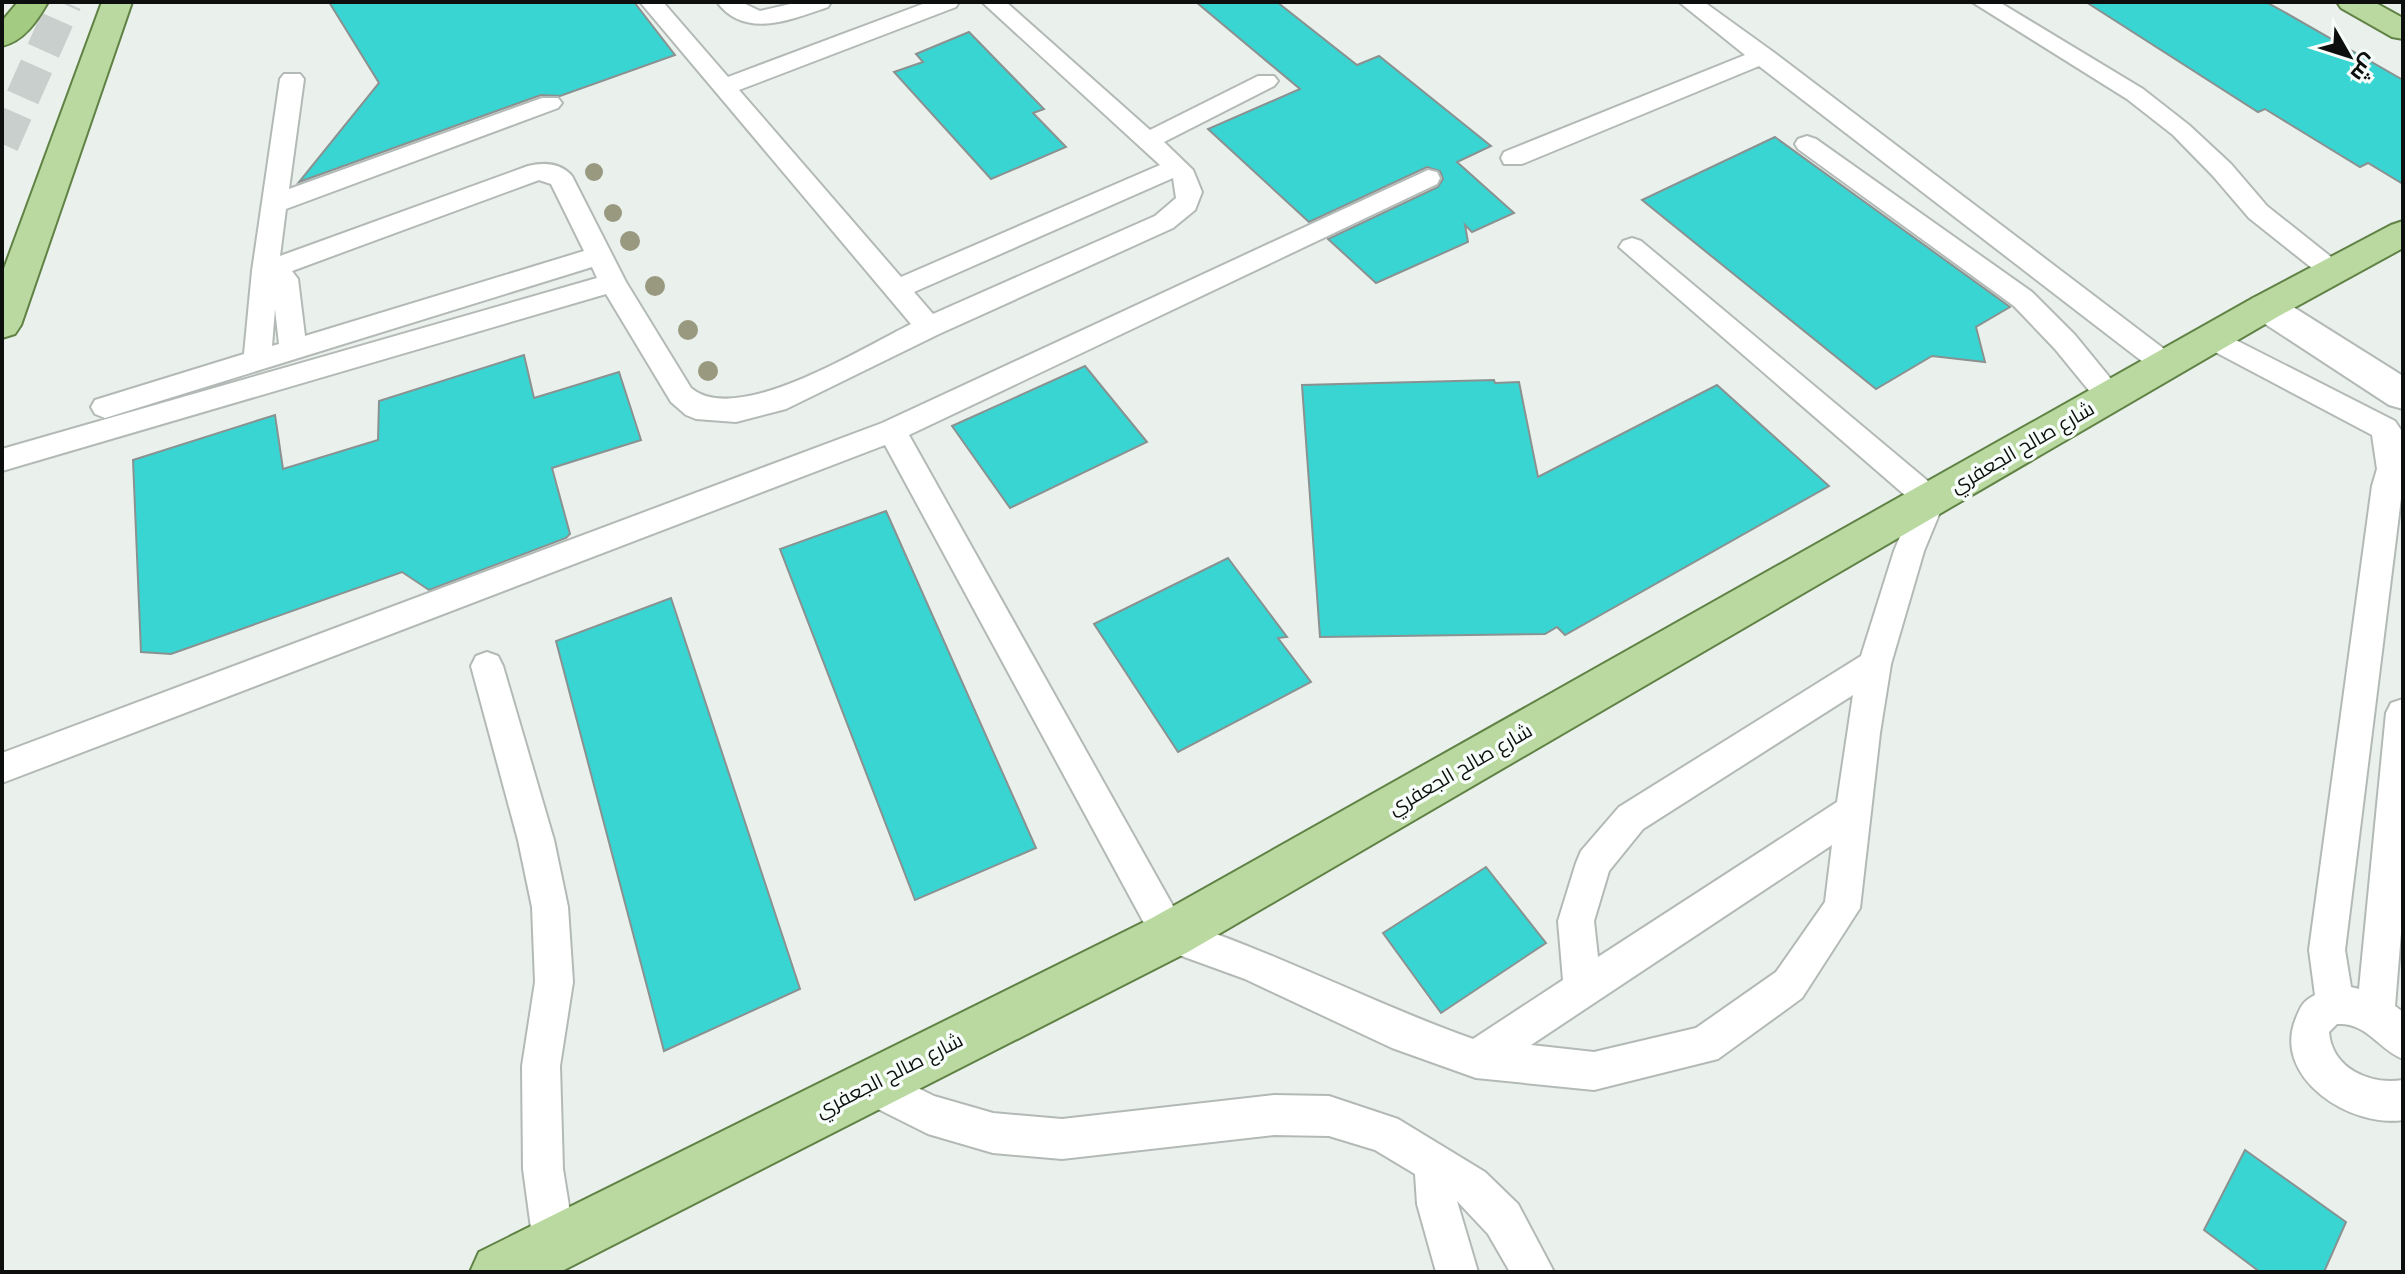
<svg xmlns="http://www.w3.org/2000/svg" width="2405" height="1274" viewBox="0 0 2405 1274" font-family="Poppins,Cairo,sans-serif">
<style>
.building{fill:#38d5d3;stroke:#8a9291;stroke-width:2}
.lines{fill:none;stroke-linecap:round;stroke-linejoin:round}
.primary-tunnel{stroke:#c9cfcc;stroke-width:34;stroke-dasharray:34 17;stroke-linecap:butt}
.service-casing{stroke:#b3bab6;stroke-width:4}
.minor-casing{stroke:#b3bab6;stroke-width:4}
.primary-casing{stroke:#608245;stroke-width:4}
.trunk-casing{stroke:#608245;stroke-width:4}
.service{fill:#fff;fill-rule:evenodd}
.minor{fill:#fff;fill-rule:evenodd}
.primary{fill:#bad9a1;fill-rule:evenodd}
.trunk{fill:#a3cc82;fill-rule:evenodd}
.tree{fill:#999980}
.labels{text-anchor:middle;stroke-width:7;stroke-linejoin:round;paint-order:stroke}
.street-label{font-size:20px;fill:#0d0f0e;stroke:#f7fefa}
</style>
<rect width="100%" height="100%" fill="#eaf1ed"/>
<path class="building" d="M329 2H634L675 55 560 96 541 95 299 182 379 83Z
M1196 2H1277L1357 65 1379 56 1491 146 1457 162 1514 213 1472 232 1465 225 1468 242 1376 283 1328 239 1438 187 1443 179 1440 171 1427 167 1309 222 1208 129 1300 89Z
M2086 2H2266L2279 9 2403 80V184L2368 163 2360 167 2265 109 2258 112Z
M969 32 1044 109 1033 113 1066 147 991 179 894 72 923 62 916 54Z
M1775 137 2010 307 1976 327 1985 362 1932 356 1876 389 1642 200Z
M524 355 534 398 619 372 641 440 552 468 570 534 566 538 429 590 402 572 171 654 141 652 133 460 275 415 283 469 378 440 379 401Z
M1085 366 1147 442 1010 508 952 426Z
M1494 380 1495 383 1519 382 1538 477 1717 385 1829 486 1565 635 1557 627 1545 634 1320 637 1302 385Z
M886 511 1036 848 915 900 780 549Z
M1228 558 1287 637 1278 638 1311 682 1178 752 1094 624Z
M671 598 800 989 664 1051 556 641Z
M1486 867 1546 943 1441 1013 1383 933Z
M2245 1150 2346 1222 2324 1272H2260L2204 1230Z"/>
<g class="lines">
<path class="primary-tunnel" d="M2 144 65 2"/>
<defs>
<path id="service" d="M640 2H663L728 77 928 2H959L956 7 739 90 901 277 1160 165 982 2H1006L1150 130 1258 76H1274L1278 81 1274 86 1164 142 1193 170 1202 192 1195 210 1173 228 939 334 786 409 736 422 696 419 686 415 671 402 606 294 2 471V449L597 278 592 267 105 418 95 414 91 407 95 400 244 354 252 271 280 79 284 74H300L304 79 289 189 542 98H558L562 103 558 108 286 209 280 256 528 166C544 162 561 163 572 176L626 282 691 388C737 427 862 348 911 324ZM1173 178 1176 198 1155 216 933 314 914 292ZM539 180 551 184 584 251 305 336 298 279 292 271ZM275 309 279 344 272 346Z
M717 2H741L760 11 799 2H831L828 7C792 19 745 40 717 2Z
M1679 2H1704L1772 51 2176 358 2180 365 2176 372 2166 375 2156 372 1759 66 1522 164H1504L1501 158 1504 152 1745 55Z
M1972 2H1999L2143 89 2189 125 2231 164 2267 206 2340 264 2344 270 2340 276 2331 279 2322 276 2249 218 2213 176 2173 135 2127 99Z
M1807 136 1816 139 2032 292 2075 335 2120 390 2124 397 2120 404 2110 407 2100 404 2055 349 2014 306 1798 149 1795 144 1798 139Z
M1428 170 1437 172 1440 178 1437 184 909 435 1182 922C1282 955 1374 1004 1473 1039L1563 980 1558 921 1576 863 1581 851 1619 807 1861 656 1894 551 1914 503 1619 247 1623 241 1632 238 1641 241 1941 492 1945 500 1924 551 1891 664 1880 733 1860 908 1802 998 1718 1059 1594 1090 1476 1078 1392 1048 1245 979 1157 947 885 445 2 783V753L882 423ZM1853 695 1837 802 1598 957 1594 921 1609 871 1643 829ZM1832 845 1825 902 1776 972 1696 1028 1594 1052 1531 1045Z
M2212 328 2395 421 2403 433V482L2345 950 2351 987 2359 989 2386 713 2391 703 2403 699V909L2395 1006 2403 1012V1059C2378 1049 2367 1022 2337 1024L2329 1032C2332 1069 2370 1085 2403 1080V1120C2351 1128 2271 1078 2296 1018 2301 1006 2303 1001 2315 995L2309 950 2372 486 2377 469 2372 435 2202 345 2198 338 2202 331Z
M487 652 498 656 503 666 554 840 568 907 573 982 560 1066 563 1169 575 1243 569 1258 554 1264 539 1258 533 1243 523 1169 522 1066 535 982 532 907 518 840 471 666 476 656Z
M870 1064 934 1096 993 1113 1062 1119 1274 1095 1329 1096 1398 1119 1485 1172 1518 1204 1554 1272H1510L1488 1234 1457 1201 1478 1272H1436L1417 1204 1415 1174 1375 1150 1329 1136 1274 1135 1062 1159 993 1153 928 1134 856 1098 850 1084 856 1070Z"/>
<path id="minor" d="M2266 294 2279 298 2403 376V409L2389 405 2253 316 2248 307 2253 298Z"/>
<path id="primary" d="M102 2H132L21 325 15 334 2 338V274Z
M2337 2H2374L2403 18V39L2392 37 2341 8Z
M2403 221V248L2279 316 1188 952 560 1272H470L479 1252 1152 918 2253 298 2391 225Z"/>
<path id="trunk" d="M18 2H48C37 21 24 41 2 46V21Z"/>
</defs>
<use href="#service" class="service-casing"/>
<use href="#minor" class="minor-casing"/>
<use href="#primary" class="primary-casing"/>
<use href="#trunk" class="trunk-casing"/>
<use href="#service" class="service"/>
<use href="#minor" class="minor"/>
<use href="#primary" class="primary"/>
<use href="#trunk" class="trunk"/>
</g>
<g class="tree">
<circle cx="594" cy="172" r="9"/>
<circle cx="613" cy="213" r="9"/>
<circle cx="630" cy="241" r="10"/>
<circle cx="655" cy="286" r="10"/>
<circle cx="688" cy="330" r="10"/>
<circle cx="708" cy="371" r="10"/>
</g>
<g class="labels">
<g class="street-label">
<text transform="translate(2022 447) rotate(-30)" y="7">شارع صالح الجعفري</text>
<text transform="translate(1460 769) rotate(-30)" y="7">شارع صالح الجعفري</text>
<text transform="translate(889 1075) rotate(-27)" y="7">شارع صالح الجعفري</text>
</g>
</g>
<rect width="2405" height="1274" fill="none" stroke="#0d0f0e" stroke-width="8"/>
<g transform="translate(2349 56) rotate(129)" stroke="#f7fefa" stroke-width="6" paint-order="stroke">
<path d="M0-6L14 30L0 20L-14 30Z" fill="#0d0f0e"/>
<text y="-12" font-size="22" font-weight="bold" text-anchor="middle" fill="#0d0f0e">ش</text>
</g>
</svg>
